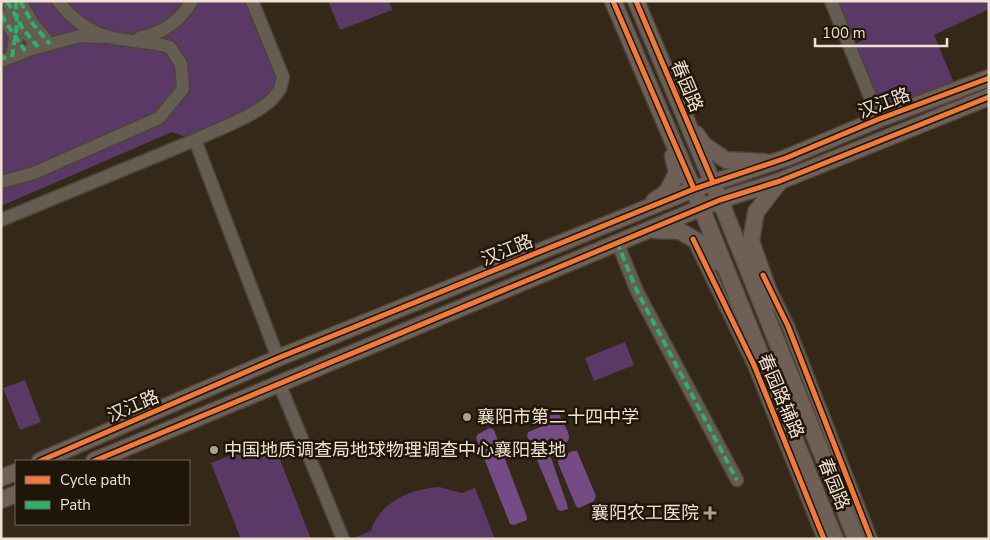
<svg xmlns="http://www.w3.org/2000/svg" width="990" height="540" viewBox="0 0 990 540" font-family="'Nunito Sans','Noto Sans SC',sans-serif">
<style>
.green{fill:#5a3966}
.forest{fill:#744b85}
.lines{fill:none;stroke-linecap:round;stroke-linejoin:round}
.minor-casing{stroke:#4d4437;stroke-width:15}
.major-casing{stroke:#4d4437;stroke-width:19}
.minor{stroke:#655d52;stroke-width:12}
.major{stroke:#6e6057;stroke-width:16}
.quiet{stroke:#2db169;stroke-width:4;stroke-dasharray:8 4;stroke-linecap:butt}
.cycleway-casing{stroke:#1f1509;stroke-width:8}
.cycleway{stroke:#f17a3a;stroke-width:5}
.poi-dot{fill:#aea190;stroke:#1f1509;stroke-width:2}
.labels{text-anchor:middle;stroke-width:5;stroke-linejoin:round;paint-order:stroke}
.street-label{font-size:18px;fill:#efe2d1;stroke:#1f1509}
.poi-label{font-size:18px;fill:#efe2d1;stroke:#1f1509;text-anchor:start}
</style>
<rect width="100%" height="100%" fill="#342918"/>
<path class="green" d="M1 1H251L283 77 267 104 195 140 172 132 1 206Z
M328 1H389L392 10 340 30Z
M831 1H989V9L934 35 957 90 879 119 849 46 864 40 856 38 847 42Z
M625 342 634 365 594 381 585 358Z
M25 380 41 422 20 430 3 388Z
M272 439 311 539H241L211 463Z
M439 487 462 493 475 488 495 539H356V537L371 531C379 502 411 489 439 487Z"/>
<path class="forest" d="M559 414C571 438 576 440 551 452L550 455 567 504 568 509 561 511 558 510 527 436 528 432 543 426 551 415Z
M490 428 494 430 527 517V520L514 525 510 524 476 438 478 434Z
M573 451H577L596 496 594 501 579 508 576 506 558 463 559 457Z"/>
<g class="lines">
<defs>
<path id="minor" d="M7 1 23 29 38 47
M20 1 33 24 50 44
M252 1 283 77C282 81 281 85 280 89 267 113 219 128 195 140L278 358
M831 1 879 119
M1 15 17 39
M139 38C163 33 179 22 192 1
M12 57 17 25 16 1
M1 61 32 49 80 36 103 37
M1 182 34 173 159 118 183 89 181 64 170 47C149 41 129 42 109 37 89 32 70 17 58 1
M1 220 195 140
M694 241 754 365 824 539
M617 242 637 291 737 480
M771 291 788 326 871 539
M279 383 343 539"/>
<path id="major" d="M613 1 701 207 835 539
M636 1 720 200 856 539
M696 134 704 145 726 160 765 162
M654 201 667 192 677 173 673 156
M654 230 680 231 702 244 720 263
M772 301 751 241 756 212 780 181
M40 461 278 358 694 189 786 158 879 119 989 78
M94 461 720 200 780 181 989 97
M1 478 16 472
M1 500 16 494"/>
</defs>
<use href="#minor" class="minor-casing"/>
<use href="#major" class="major-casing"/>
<use href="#minor" class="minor"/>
<use href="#major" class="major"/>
<path class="quiet" d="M7 1 23 29 38 47
M20 1 33 24 50 44
M1 15 25 51
M1 56 6 59
M12 57 17 25 16 1
M617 242 637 291 737 480"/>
<defs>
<path id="cycleway" d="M613 1 694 189
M636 1 713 182
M693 239 754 365 824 539
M763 275 788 326 871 539
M40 461 278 358 694 189 786 158 879 119 989 78
M94 461 720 200 780 181 989 97"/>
</defs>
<use href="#cycleway" class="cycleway-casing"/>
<use href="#cycleway" class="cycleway"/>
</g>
<g class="poi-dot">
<circle cx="467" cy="417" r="5"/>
<circle cx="214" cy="450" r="5"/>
<path d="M707.5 505.5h5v5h5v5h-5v5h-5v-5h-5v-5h5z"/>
</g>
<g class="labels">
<g class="street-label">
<text transform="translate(687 86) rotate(67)" y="6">春园路</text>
<text transform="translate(884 103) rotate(-21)" y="6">汉江路</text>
<text transform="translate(507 250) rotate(-22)" y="6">汉江路</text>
<text transform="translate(781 396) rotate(67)" y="6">春园路辅路</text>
<text transform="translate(133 406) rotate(-23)" y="6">汉江路</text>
<text transform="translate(834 484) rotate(68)" y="6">春园路</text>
</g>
<g class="poi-label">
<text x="477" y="423">襄阳市第二十四中学</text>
<text x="224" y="456">中国地质调查局地球物理调查中心襄阳基地</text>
<text x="699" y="519" text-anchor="end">襄阳农工医院</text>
</g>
</g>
<rect width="990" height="540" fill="none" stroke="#efe2d1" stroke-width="5"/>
<rect x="15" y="460" width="175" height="65" fill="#1f1509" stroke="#726759"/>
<rect x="25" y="476" width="25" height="8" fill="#f17a3a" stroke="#726759"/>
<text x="60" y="485" font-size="15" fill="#efe2d1">Cycle path</text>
<rect x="25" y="501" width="25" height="8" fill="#2db169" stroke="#726759"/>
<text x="60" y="510" font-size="15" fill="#efe2d1">Path</text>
<path d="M815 38v8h132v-8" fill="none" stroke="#efe2d1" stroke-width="2.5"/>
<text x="822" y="38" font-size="15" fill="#efe2d1" stroke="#1f1509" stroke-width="4" paint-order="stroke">100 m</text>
</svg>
